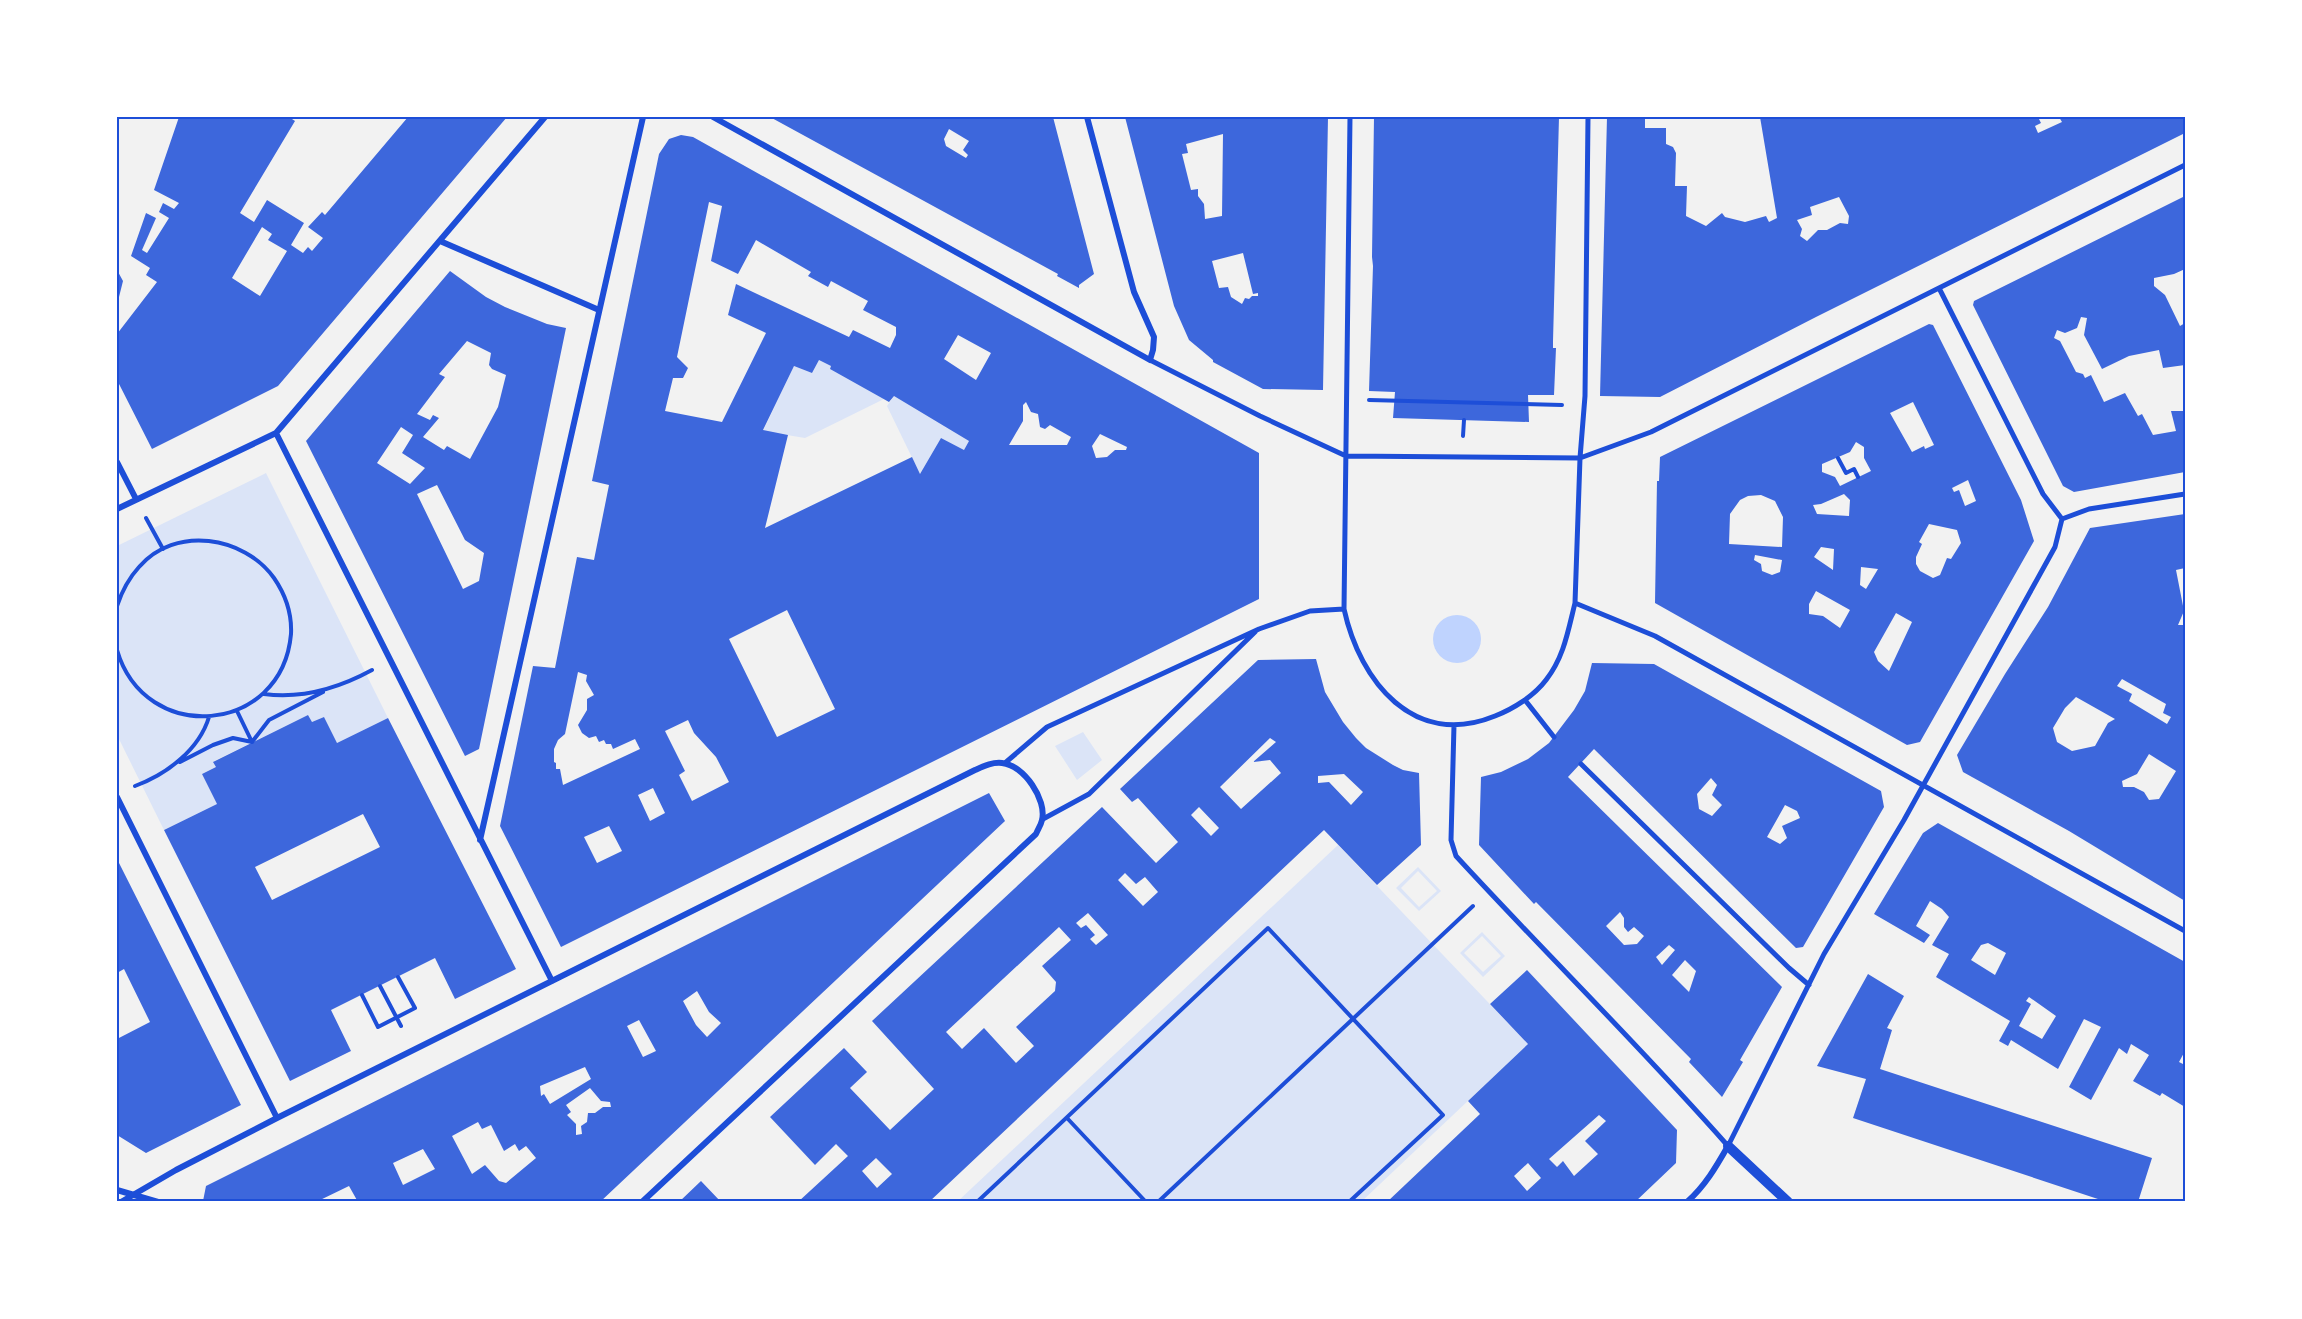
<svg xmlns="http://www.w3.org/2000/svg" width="2302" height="1319" viewBox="0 0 2302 1319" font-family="'Nunito Sans',sans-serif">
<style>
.green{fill:#dbe4f7;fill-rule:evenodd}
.water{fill:#bfd3fe}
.building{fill:#3d67dc;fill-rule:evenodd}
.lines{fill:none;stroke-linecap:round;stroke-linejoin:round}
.path{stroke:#1d4ed8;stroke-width:4}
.pedestrian{stroke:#1d4ed8;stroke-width:5}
.minor{stroke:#1d4ed8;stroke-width:6}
.tertiary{stroke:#1d4ed8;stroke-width:10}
.neatline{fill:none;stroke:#1d4ed8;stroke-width:2}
</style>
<rect width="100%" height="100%" fill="#f2f2f2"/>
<path class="green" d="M819 360 831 366 830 369 884 399 805 438 763 431 794 366 812 373Z
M894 396 969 441 964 450 941 438 920 474 887 406Z
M266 473 388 718 337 743 324 717 312 722 308 715 214 761 216 767 202 774 217 804 164 830 117 735V546Z
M1083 732 1102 760 1077 780 1055 746Z
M1338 845 1528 1044 1361 1202H957Z
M1418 867 1441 891 1419 911 1396 888ZM1418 871 1437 891 1419 907 1401 888Z
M1482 932 1505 956 1483 977 1460 953ZM1482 936 1501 956 1483 972 1464 953Z"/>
<path class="water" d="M1433 639a24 24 0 1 1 48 0a24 24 0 1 1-48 0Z"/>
<path class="building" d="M179 117H289L295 121 240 213 254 222 267 200 304 223 291 245 303 253 308 247 312 251 323 238 308 227 322 212 325 215 408 117H507L278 386 152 449 117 380V334L157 282 146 275 150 268 131 256 146 213 156 218 142 250 147 253 169 218 159 212 163 203 174 209 179 203 154 190ZM262 227 272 234 268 240 287 251 260 296 232 278Z
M770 117H1053L1094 274 1079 285V288L1057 276 1058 274ZM949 129 969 141 963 150 968 155 966 158 946 146 944 139Z
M1125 117H1328L1323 390 1263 389 1213 362V360L1189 340 1174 306ZM1223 134 1222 216 1205 219 1204 204 1198 196V189L1191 190 1182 154 1188 153 1186 144ZM1243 253 1253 294 1258 293V296H1252L1249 299 1245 298 1242 304 1231 297 1228 287 1219 288 1212 261Z
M1374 117H1559L1553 341V348H1556L1554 395H1528L1529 422 1393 418 1395 392 1369 391 1373 266 1372 257Z
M1607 117H1645V128H1666V144L1673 147 1676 153 1675 186H1687L1686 216 1706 226 1722 213 1725 217 1745 222 1766 216 1769 222 1777 218 1760 117H2038L2041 123 2035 126 2038 133 2062 122 2059 117H2185V133L1816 317 1660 397 1600 396ZM1839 197 1849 216 1848 224 1840 223 1827 230H1818L1807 241 1800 236 1802 229 1797 220 1812 215 1810 207Z
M681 135 693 137 1259 453V599L561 947 500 826 533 666 555 668 577 557 594 560 609 485 592 481 659 154 669 139ZM709 202 722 206 711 261 738 274 756 240 811 272 808 276 828 287 831 281 868 301 863 310 896 327V335L890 348 853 330 849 337 736 284 728 315 766 333 722 422 665 411 673 378H683L688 368 677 357ZM958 335 991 353 976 380 944 359ZM819 360 831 366 830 369 889 402 894 396 969 441 964 450 941 438 920 474 912 457 765 528 788 435 763 430 794 366 812 373ZM1026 402 1031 412 1038 414 1040 427 1045 429 1050 425 1071 437 1067 445H1009L1023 421V405ZM1100 434 1127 447 1126 450H1115L1107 457 1096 458 1092 446ZM787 610 835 709 777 737 729 639ZM578 672 587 675 586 681 594 695 587 699V710L578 725 582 733 589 738 596 736 599 742 604 740 606 744H611L613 749 635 739 640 749 563 785 560 769H556V763L554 762V749L558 740 565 734ZM688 720 694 733 716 757 729 782 692 801 679 775 685 771 665 731ZM653 788 665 813 650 821 638 795ZM609 826 622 851 597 863 584 837Z
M2185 196V269L2174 274 2154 278V286L2165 295 2180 326 2185 323V365L2163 368 2159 350 2129 356 2102 369 2084 335 2087 318 2081 317 2077 328 2065 333 2057 330 2054 338 2060 341 2076 372 2083 374 2085 378 2091 375 2104 402 2125 393 2138 416 2142 414 2153 435 2176 431 2171 411H2185V472L2074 492 2063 486 1973 305 1974 301Z
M117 270 123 281 118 301H117Z
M450 271 486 297 505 307 547 324 566 328 479 749 465 756 306 441ZM467 341 491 353 489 365 492 369 506 375 498 407 470 459 447 446 444 450 423 437 439 418 433 415 430 420 417 414 445 377 439 374ZM401 427 413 435 402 453 425 468 410 484 377 463ZM437 485 465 540 484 553 479 581 463 589 417 494Z
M1929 324 1933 325 2021 500 2034 541 1920 742 1907 745 1655 603 1657 481H1659L1660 457ZM1913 402 1934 445 1925 449 1924 446 1912 452 1890 413ZM1856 442 1864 447V458L1871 471 1840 486 1835 477 1822 472V464L1850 452ZM1968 480 1976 501 1965 506 1959 490 1954 492 1952 488ZM1844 494 1850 500 1849 516 1817 514 1813 505 1821 504ZM1761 495 1775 501 1783 517 1782 547 1729 544 1730 514 1740 500 1748 496ZM1929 524 1957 530 1961 543 1951 559 1947 558 1940 575 1933 578 1920 571 1916 564V557L1922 544 1919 542ZM1821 547 1834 549 1833 570 1814 557ZM1755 555 1782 560 1780 572 1772 575 1762 571 1761 564 1754 560ZM1861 567 1878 569 1866 589 1860 585ZM1816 591 1850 610 1840 628 1823 616 1809 614V604ZM1896 613 1912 622 1889 671 1878 661 1874 652Z
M2185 514V568L2176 570 2184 611 2178 625H2185V901L2069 831 1963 772 1957 755 2005 674 2048 607 2090 528ZM2122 679 2166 704 2163 713 2171 717 2167 724 2129 701 2132 694 2117 686ZM2076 697 2115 719 2108 723 2095 746 2072 751 2057 742 2053 728 2065 708ZM2149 754 2176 771 2159 799 2149 800 2144 792 2134 787H2123L2122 781 2137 774Z
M1316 659 1325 692 1343 722 1356 738 1366 748 1393 765 1403 770 1419 773 1421 845 1377 885 1324 830 929 1202H798L848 1156 836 1144 815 1165 770 1117 844 1048 867 1072 850 1088 890 1130 934 1089 872 1021 1102 807 1156 863 1178 842 1138 798 1132 802 1120 789 1258 660ZM1270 738 1276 742 1253 762 1270 760 1281 773 1241 809 1220 787ZM1344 774 1363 792 1351 805 1329 782 1318 783V776ZM1199 807 1219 828 1211 836 1191 815ZM1125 873 1136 884 1145 877 1158 892 1143 906 1118 880ZM1088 913 1108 935 1096 945 1090 939 1095 935 1086 925 1081 928 1076 923ZM1059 927 1071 940 1042 966 1056 982 1055 991 1016 1027 1034 1046 1016 1063 984 1028 962 1049 946 1032ZM876 1158 892 1174 877 1188 862 1171Z
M1592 663 1654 664 1881 791 1884 807 1803 947 1796 948 1594 749 1568 777 1782 987 1740 1060 1743 1062 1722 1097 1689 1062 1691 1059 1536 902 1534 904 1479 845 1481 777 1501 772 1528 759 1549 743 1574 710 1585 691ZM1711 778 1717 785 1712 795 1722 805 1712 816 1699 809 1697 794ZM1785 805 1797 811 1800 818 1782 826 1787 838 1780 844 1767 837ZM1620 912 1624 918V927L1628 932 1634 927 1644 936 1637 944 1624 945 1606 926ZM1669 945 1675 950 1662 965 1656 957ZM1685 960 1696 971 1689 992 1672 975Z
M308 715 312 722 324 717 337 743 388 718 516 969 455 999 435 958 331 1010 351 1051 290 1081 164 830 217 804 202 774 216 767 213 762ZM363 814 380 847 272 900 255 867Z
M989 793 1005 821 600 1202H358L349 1186 316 1202 203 1201 206 1186ZM697 991 709 1012 721 1023 707 1037 696 1025 683 1001ZM639 1020 656 1051 643 1057 627 1026ZM585 1067 591 1079 550 1104 544 1094 541 1096 540 1086ZM590 1088 601 1101 610 1102 611 1107H603L595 1113H588L587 1122 581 1126 582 1134 576 1135V1124L567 1115 571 1112 566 1105ZM478 1122 482 1129 491 1125 504 1151 515 1144 519 1151 526 1146 536 1158 506 1183 499 1181 485 1165 472 1174 452 1136ZM423 1149 435 1169 403 1185 393 1163Z
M1938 823 2185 962V1051L2179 1062 2185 1065V1107L2162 1093 2160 1096 2133 1081 2149 1055 2131 1044 2127 1054 2119 1048 2091 1100 2069 1087 2101 1027 2084 1019 2058 1069 2011 1040 2008 1046 1999 1041 2010 1021 1936 977 1949 954 1932 945 1949 917 1942 909 1930 901 1916 926 1930 935 1924 943 1874 914 1923 833ZM1988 943 2006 953 1995 975 1971 960 1981 945ZM2029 997 2056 1016 2042 1039 2019 1026 2031 1004 2026 1001Z
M117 859 241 1105 146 1153 117 1135V1039L150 1022 124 969 117 973Z
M1527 970 1677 1130 1676 1163 1635 1202H1387L1480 1114 1468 1101 1528 1044 1490 1004ZM1599 1115 1606 1121 1585 1141 1598 1154 1574 1176 1563 1161 1557 1167 1549 1159ZM1528 1163 1541 1178 1527 1191 1514 1176Z
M1868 974 1904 996 1887 1028 1892 1030 1880 1069 2152 1158 2138 1202H2107L1853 1118 1866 1079 1817 1066Z
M701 1181 721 1202H679Z"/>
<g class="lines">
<path class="path" d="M1369 400 1562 405
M1463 436 1464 420
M1838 458 1846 473 1854 469 1858 477
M146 518 163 549
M117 606C122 591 128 579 139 567 175 525 244 536 274 578 285 594 292 614 291 634 282 735 145 746 117 650
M264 694C302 699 339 688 372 670
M237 711 252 742
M252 742 269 720 323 692
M180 762 213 745 233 738 252 742
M135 786C167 774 199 750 209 717
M380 986 401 1026
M362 995 378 1027 415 1008 398 977
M1067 1118 1146 1202
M977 1202 1268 928 1443 1115 1349 1202
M1158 1202 1473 906"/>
<path class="pedestrian" d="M1350 117 1344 609C1360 682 1414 749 1495 716 1513 709 1534 696 1546 680 1564 657 1568 631 1575 603L1655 636 2185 931
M1939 288 2043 494 2062 519
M1150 360 1260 416 1346 456 1580 458 1585 396 1588 117
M2062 519 2089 509 2185 494
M1575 603 1580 458 1651 432 2185 165
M1525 700 1554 737
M1454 725 1451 840 1456 856C1546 954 1641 1047 1728 1146L1824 954 1904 820 2055 547 2062 519
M1005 763 1047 727 1259 629 1310 611 1344 609
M1581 764 1789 968 1809 985
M1043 819 1089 794 1255 632"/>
<path class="minor" d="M713 117 1150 360 1153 350 1154 337 1134 292 1087 117
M440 241 599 310
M276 433 552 981
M117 462 136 499
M117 509 276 433 545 117
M117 797 277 1118
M480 840 643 117
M117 1190 158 1202
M121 1202 176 1170 277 1118 975 770C984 766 992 762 1002 763 1024 765 1047 800 1042 820 1041 825 1038 829 1036 834L642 1202
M1687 1202C1705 1186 1716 1167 1728 1146"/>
<path class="tertiary" d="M1728 1146 1788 1202"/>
</g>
<rect width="2302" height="1319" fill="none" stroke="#ffffff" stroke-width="237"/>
<rect x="118" y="118" width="2066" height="1082" class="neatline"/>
</svg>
